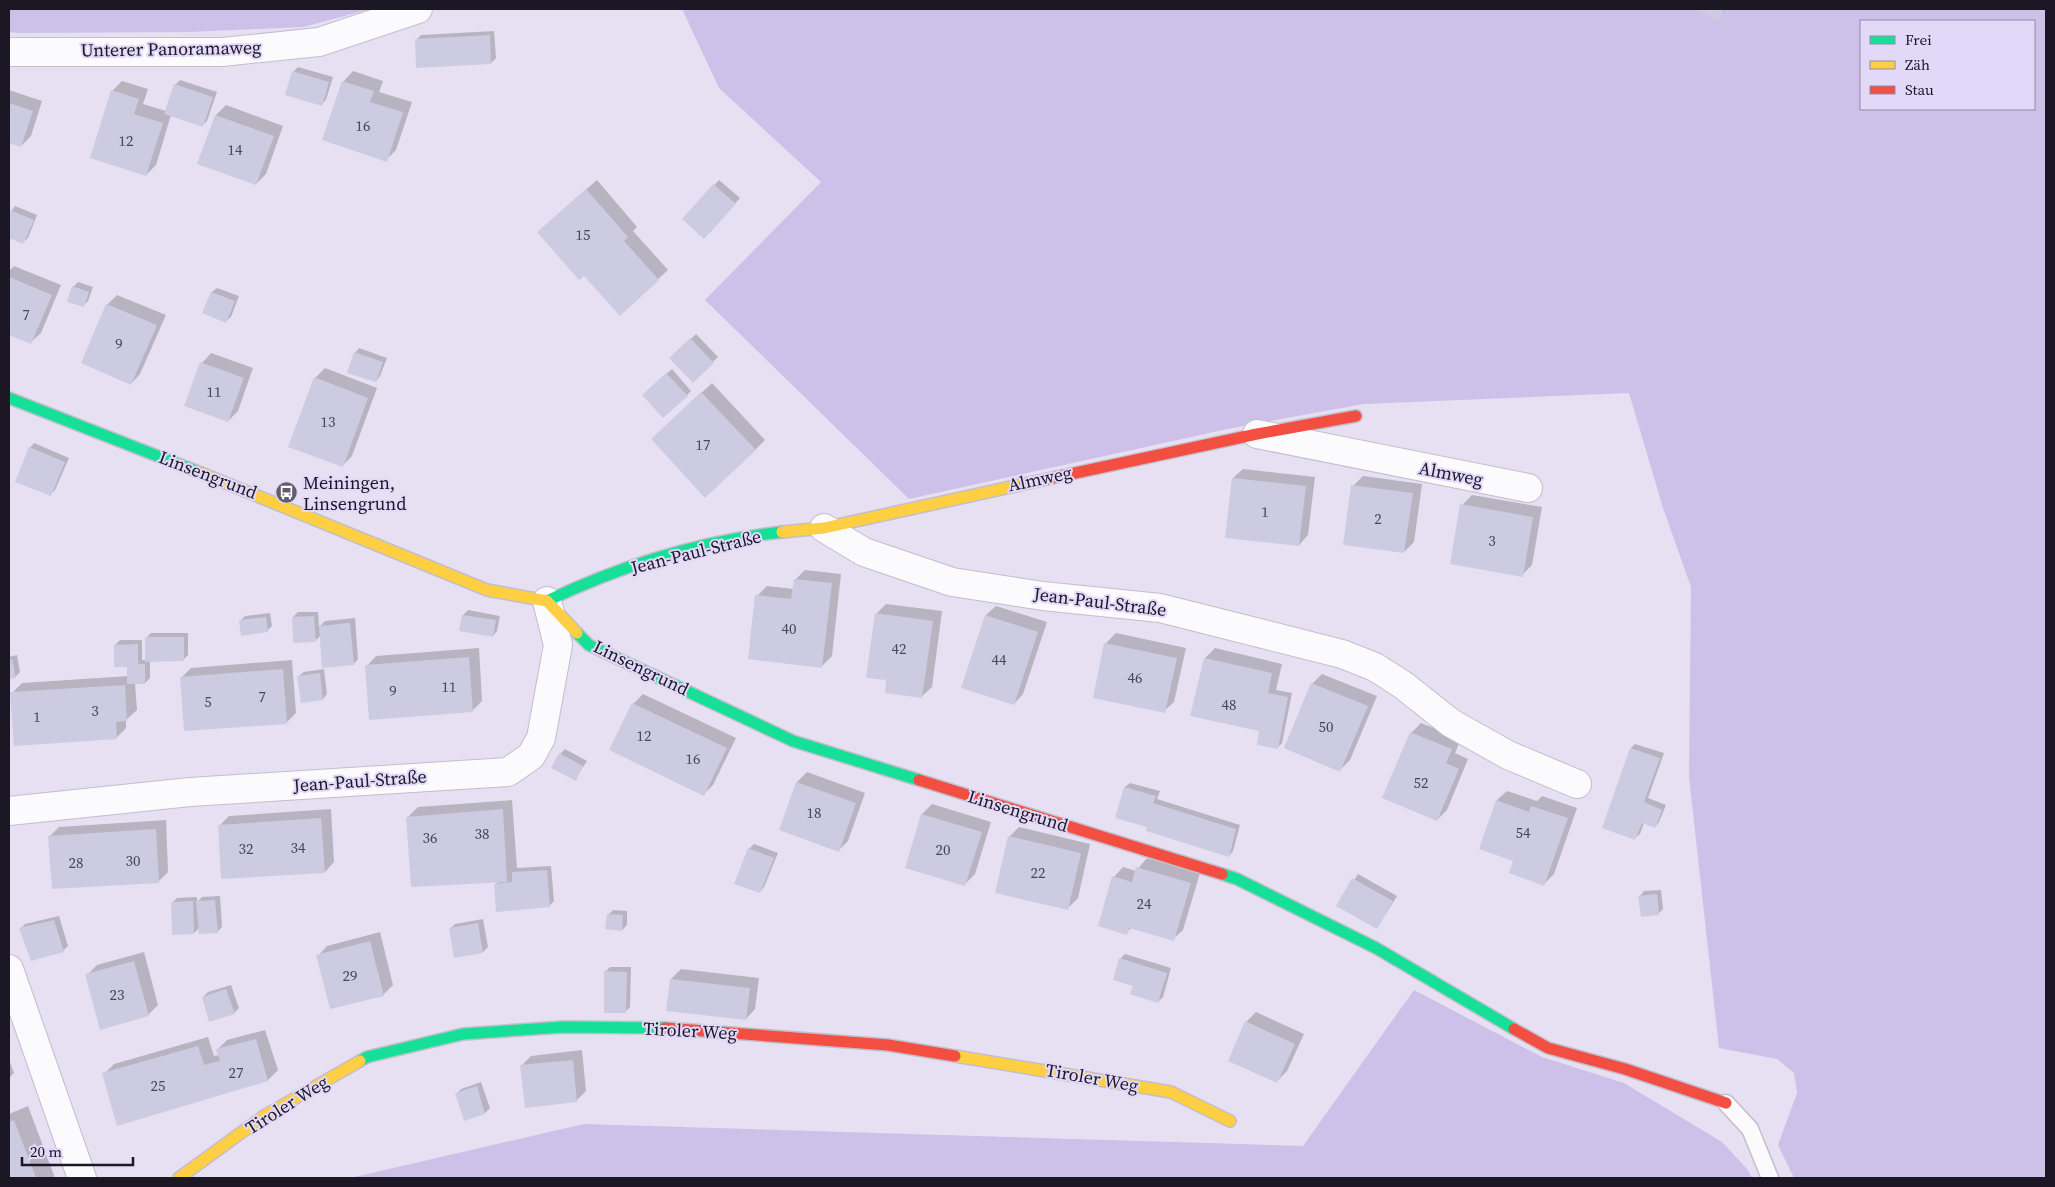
<svg xmlns="http://www.w3.org/2000/svg" width="2055" height="1187" viewBox="0 0 2055 1187" font-family="'Source Serif 4',serif">
<style>
.green{fill:#cdc1e9;fill-rule:evenodd}
.shadow{fill:#0003}
.building{fill:#cdcbe1}
.lines{fill:none;stroke-linecap:round;stroke-linejoin:round}
.lane-casing{stroke:#c2becc;stroke-width:19}
.street-casing{stroke:#c2becc;stroke-width:30}
.fast-casing{stroke:#c2becc;stroke-width:14}
.slow-casing{stroke:#c2becc;stroke-width:14}
.jam-casing{stroke:#c2becc;stroke-width:14}
.lane{stroke:#fbfafd;stroke-width:16}
.street{stroke:#fbfafd;stroke-width:28}
.fast{stroke:#16e098;stroke-width:11}
.slow{stroke:#ffcf43;stroke-width:11}
.jam{stroke:#f24e42;stroke-width:11}
.labels{text-anchor:middle;stroke-width:4;stroke-linejoin:round;paint-order:stroke}
.number-label{font-size:15px;fill:#494656}
.street-label{font-size:18px;fill:#1b1725;stroke:#e2d9f9}
.poi-label{font-size:18px;fill:#1b1725;stroke:#e2d9f9;text-anchor:start}
</style>
<rect width="100%" height="100%" fill="#e6e0f2"/>
<path class="green" d="M9 9H371L303 27 189 32 19 33 9 32Z
M682 9H2046V1178H1794L1778 1145 1797 1093 1794 1073 1777 1059 1719 1048 1689 777 1691 587 1663 508 1629 393 1364 404 1232 428 909 499 705 300 821 182 719 88ZM1861 21H2034V109H1861Z
M1414 990 1542 1057 1624 1083 1722 1142 1748 1170 1752 1178H350L584 1124 1303 1146Z"/>
<path class="shadow" d="M1699 9H1726L1718 20Z
M494 31 496 58 491 63 416 40 421 35Z
M298 67 333 77 326 100 322 104 287 94 294 71Z
M353 71 383 81 379 92 412 102 396 150 386 160 324 139 344 81Z
M180 80 217 92 207 121 202 126 171 115 156 165 146 175 112 91 122 81 148 89 143 104 166 111 175 85Z
M9 90 42 101 31 136 21 146 9 142Z
M226 105 283 126 266 174 256 184 216 115Z
M597 180 637 227 633 231 668 270 658 279 584 275 549 222Z
M719 180 740 198 709 233 684 219Z
M15 206 37 215 28 238 23 242 9 236V215Z
M14 266 61 285 41 333 31 342 9 333V271Z
M78 282 93 287 88 301 83 306 73 287Z
M217 288 239 296 231 317 226 321 204 313 212 292Z
M117 295 166 315 140 374 131 384 107 305Z
M696 334 718 357 693 381 671 358Z
M359 348 387 358 380 376 376 381 355 353Z
M211 353 253 368 238 411 228 421 202 363Z
M325 368 377 388 352 456 342 466 315 378Z
M672 369 691 391 687 395 648 390Z
M712 383 765 440 755 450 662 430Z
M34 443 69 458 55 490 50 495 30 448Z
M1243 469 1315 477 1308 535 1299 545 1233 478Z
M1363 476 1422 484 1414 542 1404 552 1353 486Z
M1472 495 1542 507 1532 565 1522 575 1462 505Z
M805 570 841 574 832 656 822 666 757 596 767 586 794 589 795 580Z
M886 604 942 611 932 687 922 696 887 679 876 614Z
M996 606 1047 622 1023 694 1014 704 986 615Z
M468 610 500 616 497 631 493 636 461 630 463 615Z
M298 612H318L319 627 325 621 355 618 358 659 354 664 321 635 315 641 293 617Z
M270 613 272 626 267 631 240 621 245 616Z
M151 633H188V655L183 660 150 661V678L145 683H135L137 710 126 720V728L116 738 12 693 22 683 129 676V666L115 645 120 640H142V660H146V638Z
M1116 633 1186 648 1174 702 1164 711 1106 643Z
M479 648 482 701 472 711 367 666 376 656Z
M1215 648 1282 664 1276 690 1292 693 1282 743 1277 748 1262 726 1205 658Z
M17 655 20 672 15 677 9 678V657Z
M292 660 296 713 286 723 181 678 191 668Z
M324 669 327 694 323 699 299 676 304 672Z
M1322 674 1377 696 1350 760 1340 770 1312 684Z
M643 694 736 738 713 785 703 795 633 704Z
M1421 723 1461 739 1455 753 1468 759 1447 810 1437 820 1411 733Z
M1635 744 1664 753 1648 798 1666 805 1659 822 1655 827 1644 823 1640 834 1635 838 1631 748Z
M565 749 587 761 575 779 560 754Z
M807 772 865 793 848 841 838 851 780 830 797 782Z
M1130 783 1160 791 1157 799 1240 825 1233 851 1229 856 1149 826 1117 817 1125 787Z
M1507 791 1537 801 1542 796 1577 808 1554 874 1544 884 1514 860 1497 800Z
M512 800 517 868 551 866 554 901 549 906 495 885 499 881 408 817 418 807Z
M932 804 991 822 975 874 965 884 922 814Z
M331 809 334 862 325 872 219 826 229 816Z
M166 820 168 872 158 882 49 837 59 827Z
M1019 827 1090 844 1078 898 1068 908 1009 837Z
M754 844 778 853 764 887 760 892 749 849Z
M1147 858 1200 873 1183 930 1173 939 1132 927 1126 933 1114 877 1123 867 1136 871Z
M1358 874 1397 896 1377 928 1338 905Z
M1661 890 1663 909 1658 914 1640 896 1644 891Z
M220 896 222 927 217 932 200 927 194 933 172 903 177 898 197 897V902L202 897Z
M613 910 627 911V925L622 930 608 915Z
M59 916 68 946 64 950 32 959 20 929 25 924Z
M483 919 488 947 483 952 455 957 450 929 455 924Z
M380 932 393 985 383 995 318 956 327 946Z
M144 952 158 1005 148 1015 87 975 97 965Z
M1125 954 1171 968 1163 997 1158 1002 1134 985 1120 959Z
M610 967H631L630 1007 626 1011 605 972Z
M681 969 759 978 755 1009 746 1019 671 979Z
M231 985 239 1008 234 1013 203 997 208 992Z
M1256 1012 1304 1034 1287 1071 1277 1081 1246 1022Z
M265 1030 278 1070 268 1080 104 1074 114 1064 208 1037 214 1056 219 1055 217 1050 227 1040Z
M582 1050 586 1091 576 1101 521 1066 531 1056Z
M9 1059 14 1073 9 1078Z
M481 1082 490 1108 485 1113 464 1119 456 1094 461 1089Z
M28 1106 55 1178H9V1114Z"/>
<path class="building" d="M1697 9H1725L1718 22Z
M490 35 491 64 416 68 415 39Z
M292 71 329 82 322 106 285 95Z
M342 81 374 91 370 102 403 112 387 162 322 140Z
M174 84 213 97 203 127 164 114Z
M111 90 139 99 134 114 163 123 146 176 90 158Z
M9 103 33 111 21 147 9 143Z
M215 115 274 136 256 185 197 164Z
M713 184 736 204 704 239 682 219Z
M586 189 628 237 624 241 659 280 620 316 584 276 579 280 537 232Z
M10 210 34 220 23 244 9 238Z
M9 277 52 295 31 344 9 335Z
M72 286 89 292 84 307 67 302Z
M211 292 235 301 226 323 202 313Z
M106 304 157 325 131 385 81 363Z
M690 338 714 363 693 383 669 358Z
M354 352 383 362 376 382 347 373Z
M200 362 244 378 228 422 184 406Z
M666 373 688 396 663 418 642 395Z
M314 377 368 398 343 467 288 447Z
M701 392 756 450 705 498 651 439Z
M29 447 65 462 51 496 15 482Z
M1232 478 1306 486 1299 546 1225 538Z
M1351 485 1413 493 1404 553 1343 545Z
M1460 504 1533 517 1523 577 1450 564Z
M794 579 832 583 822 668 748 659 755 595 791 599Z
M875 613 933 621 922 698 885 693 886 680 866 678Z
M462 615 496 620 493 637 459 631Z
M985 615 1038 632 1014 705 961 688Z
M314 616 316 642 293 643 292 617Z
M266 617 268 632 241 636 239 620Z
M350 623 354 665 322 668 319 626Z
M145 637H184V661L145 662Z
M1104 643 1177 658 1165 713 1093 698Z
M138 644V664H145V684H127V667H114V645Z
M469 657 473 712 369 720 365 665Z
M1204 658 1272 673 1268 693 1288 697 1278 749 1257 745 1259 731 1190 716Z
M12 659 16 678 9 679V660Z
M283 669 287 724 184 731 180 677Z
M320 673 323 700 301 703 297 676Z
M1311 683 1368 706 1340 772 1284 748Z
M125 685 127 721 116 722 117 739 14 746 10 692Z
M632 703 727 748 704 796 609 750Z
M1410 732 1452 749 1446 763 1459 769 1437 821 1382 798Z
M1630 748 1660 758 1644 802 1662 810 1655 828 1642 823 1635 840 1602 828Z
M559 753 583 766 576 781 551 768Z
M796 782 856 803 839 852 779 830Z
M1124 787 1156 796 1153 803 1236 829 1229 857 1146 831 1147 827 1115 818Z
M1496 800 1529 812 1531 806 1568 818 1544 886 1509 873 1513 861 1479 849Z
M503 809 507 882 411 887 406 817Z
M921 814 982 832 965 886 905 868Z
M321 818 325 873 221 879 218 825Z
M156 829 159 883 52 889 48 836Z
M1008 836 1081 853 1068 910 995 893Z
M748 848 774 858 760 893 734 884Z
M1136 867 1191 883 1174 941 1129 928 1127 935 1098 926 1112 876 1132 882Z
M547 870 550 907 496 912 494 884 512 882V872Z
M1352 878 1393 901 1377 929 1336 906Z
M1657 894 1659 915 1641 917 1638 896Z
M215 900 218 933 199 934 196 901Z
M193 901 194 934 172 935 171 902Z
M607 914 623 915 622 931 605 929Z
M54 920 64 952 31 961 19 928Z
M478 923 483 953 454 958 449 928Z
M370 941 384 996 330 1009 316 955Z
M1119 958 1167 973 1158 1003 1130 994 1133 986 1113 980Z
M134 961 149 1016 100 1030 85 974Z
M604 971 627 972 626 1013H604Z
M670 979 750 988 746 1020 666 1011Z
M226 989 235 1014 209 1022 202 997Z
M1245 1021 1295 1044 1277 1083 1228 1061Z
M256 1039 268 1081 117 1126 102 1073 198 1046 204 1065 220 1061 216 1049Z
M573 1060 577 1102 525 1108 520 1065Z
M477 1086 485 1114 464 1121 455 1093Z
M14 1120 36 1178H9V1122Z"/>
<g class="lines">
<defs>
<path id="lane" d="M1726 1103 1750 1129 1770 1178"/>
<path id="street" d="M9 52H222L319 42 418 9
M1257 434 1528 488
M824 528 864 552 952 582 1043 596 1160 608 1342 654 1375 667 1403 685 1451 723 1508 755 1577 784
M9 811 190 792 508 772 531 756 541 738 558 645 547 601
M9 969 82 1178"/>
<path id="fast" d="M9 398 201 473
M547 601C620 566 701 541 782 532
M577 633 589 645 793 741 919 780
M1222 874 1237 879 1376 948 1514 1029
M360 1061 367 1057 463 1034 563 1027 665 1028"/>
<path id="slow" d="M201 473 487 590 547 601 577 633
M782 532 824 528 1024 484
M955 1056 1171 1092 1230 1121
M179 1178 264 1116 360 1061"/>
<path id="jam" d="M1024 484 1257 434 1356 416
M919 780 1222 874
M665 1028 888 1045 955 1056
M1514 1029 1548 1048 1625 1069 1726 1103"/>
</defs>
<use href="#lane" class="lane-casing"/>
<use href="#street" class="street-casing"/>
<use href="#fast" class="fast-casing"/>
<use href="#slow" class="slow-casing"/>
<use href="#jam" class="jam-casing"/>
<use href="#lane" class="lane"/>
<use href="#street" class="street"/>
<use href="#fast" class="fast"/>
<use href="#slow" class="slow"/>
<use href="#jam" class="jam"/>
</g>
<defs>
<symbol id="bus-disc" viewBox="-11 -11 22 22"><circle r="9.5" fill="#625d6d" stroke="#e2d9f9"/><path d="M-5-6H5V4H4V6H2V4H-2V6H-4V4H-5ZM-3.5-4V0h7V-4ZM-3.5 1.2v1.5H-2V1.2ZM2 1.2v1.5H3.5V1.2Z" fill="#fff"/></symbol>
</defs>
<g fill-rule="evenodd">
<use href="#bus-disc" x="274" y="480" width="25" height="25"/>
</g>
<g class="labels">
<g class="number-label">
<text x="363" y="131">16</text>
<text x="126" y="146">12</text>
<text x="235" y="155">14</text>
<text x="583" y="240">15</text>
<text x="26" y="320">7</text>
<text x="119" y="349">9</text>
<text x="214" y="397">11</text>
<text x="328" y="427">13</text>
<text x="703" y="450">17</text>
<text x="1265" y="517">1</text>
<text x="1378" y="524">2</text>
<text x="1492" y="546">3</text>
<text x="789" y="634">40</text>
<text x="899" y="654">42</text>
<text x="999" y="665">44</text>
<text x="1135" y="683">46</text>
<text x="449" y="692">11</text>
<text x="393" y="696">9</text>
<text x="262" y="702">7</text>
<text x="208" y="707">5</text>
<text x="1229" y="710">48</text>
<text x="95" y="716">3</text>
<text x="37" y="722">1</text>
<text x="1326" y="732">50</text>
<text x="644" y="741">12</text>
<text x="693" y="764">16</text>
<text x="1421" y="788">52</text>
<text x="814" y="818">18</text>
<text x="1523" y="838">54</text>
<text x="482" y="839">38</text>
<text x="430" y="843">36</text>
<text x="298" y="853">34</text>
<text x="246" y="854">32</text>
<text x="943" y="855">20</text>
<text x="133" y="866">30</text>
<text x="76" y="868">28</text>
<text x="1038" y="878">22</text>
<text x="1144" y="909">24</text>
<text x="350" y="981">29</text>
<text x="117" y="1000">23</text>
<text x="236" y="1078">27</text>
<text x="158" y="1091">25</text>
</g>
<g class="street-label">
<text transform="translate(171 49) rotate(-1)" y="6">Unterer Panoramaweg</text>
<text transform="translate(1451 474) rotate(11)" y="6">Almweg</text>
<text transform="translate(208 475) rotate(21)" y="6">Linsengrund</text>
<text transform="translate(1040 479) rotate(-12)" y="6">Almweg</text>
<text transform="translate(696 552) rotate(-14)" y="6">Jean-Paul-Straße</text>
<text transform="translate(1100 602) rotate(7)" y="6">Jean-Paul-Straße</text>
<text transform="translate(641 668) rotate(26)" y="6">Linsengrund</text>
<text transform="translate(360 781) rotate(-4)" y="6">Jean-Paul-Straße</text>
<text transform="translate(1018 811) rotate(17)" y="6">Linsengrund</text>
<text transform="translate(690 1031) rotate(3)" y="6">Tiroler Weg</text>
<text transform="translate(1092 1078) rotate(10)" y="6">Tiroler Weg</text>
<text transform="translate(287 1105) rotate(-32)" y="6">Tiroler Weg</text>
</g>
<g class="poi-label">
<text x="303" y="489">Meiningen,<tspan x="303" dy="21">Linsengrund</tspan></text>
</g>
</g>
<rect width="2055" height="1187" fill="none" stroke="#1b1725" stroke-width="20"/>
<rect x="1860" y="20" width="175" height="90" fill="#e2d9f9" stroke="#928ba4"/>
<rect x="1870" y="36" width="25" height="8" fill="#16e098" stroke="#928ba4"/>
<text x="1905" y="45" font-size="15" fill="#1b1725">Frei</text>
<rect x="1870" y="61" width="25" height="8" fill="#ffcf43" stroke="#928ba4"/>
<text x="1905" y="70" font-size="15" fill="#1b1725">Zäh</text>
<rect x="1870" y="86" width="25" height="8" fill="#f24e42" stroke="#928ba4"/>
<text x="1905" y="95" font-size="15" fill="#1b1725">Stau</text>
<path d="M22 1157v8h111v-8" fill="none" stroke="#1b1725" stroke-width="2.5"/>
<text x="30" y="1157" font-size="15" fill="#1b1725" stroke="#e2d9f9" stroke-width="4" paint-order="stroke">20 m</text>
</svg>
